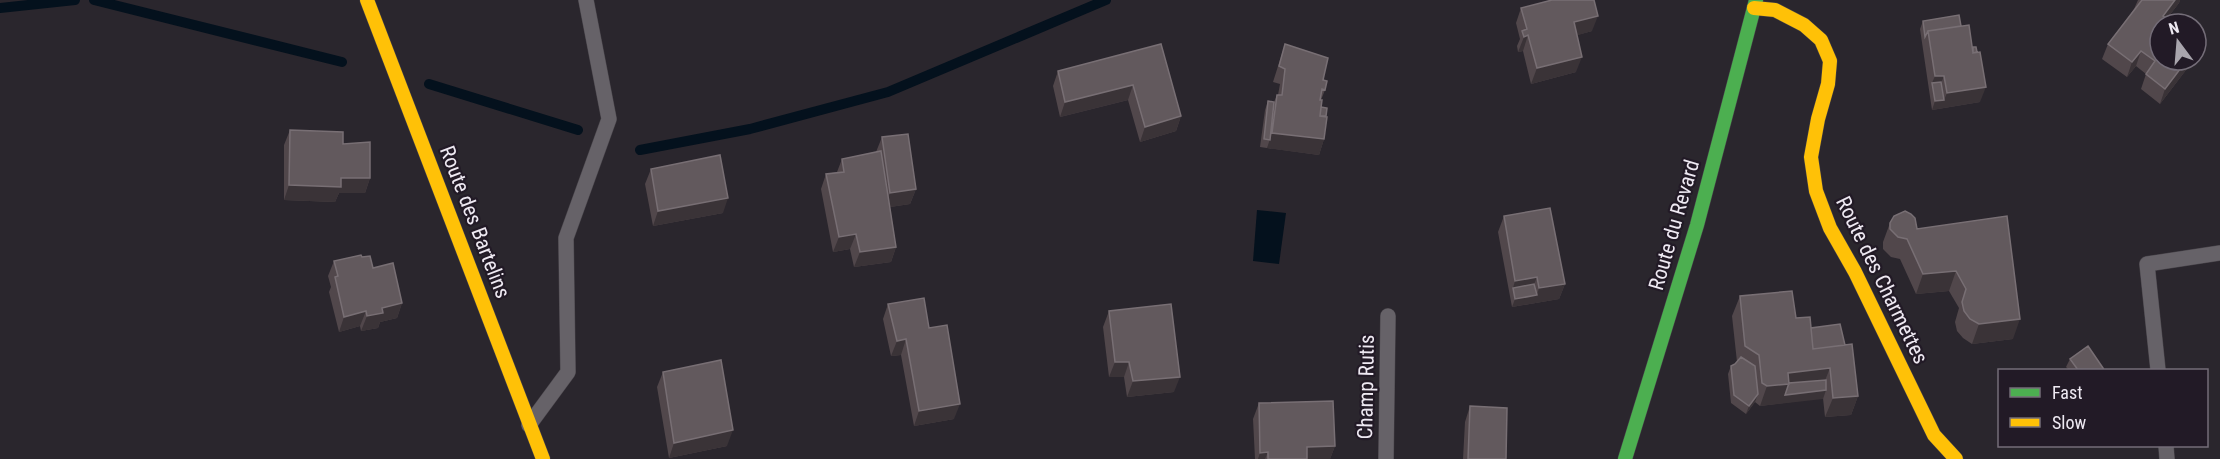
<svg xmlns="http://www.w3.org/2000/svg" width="2220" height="459" viewBox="0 0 2220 459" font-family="'Roboto Condensed',sans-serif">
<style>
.water{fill:#04111d}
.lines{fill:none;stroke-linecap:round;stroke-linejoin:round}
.stream{stroke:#04111d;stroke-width:10}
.lane-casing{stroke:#474349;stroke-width:16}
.fast-casing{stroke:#474349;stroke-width:15}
.slow-casing{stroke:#474349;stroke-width:15}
.lane{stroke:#666268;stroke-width:15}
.fast{stroke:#4caf50;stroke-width:14}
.slow{stroke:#ffc107;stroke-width:14}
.wall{fill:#51474b}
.shaded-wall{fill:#3a3337}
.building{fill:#62595d;stroke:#786f74;stroke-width:1.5}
.labels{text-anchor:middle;stroke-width:4.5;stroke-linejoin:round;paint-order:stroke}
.street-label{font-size:21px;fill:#eee9f2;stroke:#221a26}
</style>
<rect width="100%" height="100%" fill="#2a262d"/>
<path class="water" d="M1257 210 1286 213 1279 264 1253 261Z"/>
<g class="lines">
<path class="stream" d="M94 0 342 62
M0 8 75 0
M429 84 578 130
M640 150 750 129 888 92 1106 0"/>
<defs>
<path id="lane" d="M2158 370 2147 264 2220 253
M529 425 568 372 566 238 609 119 586 0
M2166 446 2167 459
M1386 459 1388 316"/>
<path id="fast" d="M1625 459 1697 225 1756 0"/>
<path id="slow" d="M367 0 543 459
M1754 8 1775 10 1804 25 1821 40 1830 61 1828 84 1818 119 1811 157 1816 191 1830 228 1855 272 1934 435 1956 459"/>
</defs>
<use href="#lane" class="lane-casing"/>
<use href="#fast" class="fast-casing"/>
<use href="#slow" class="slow-casing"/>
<use href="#lane" class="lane"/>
<use href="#fast" class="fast"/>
<use href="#slow" class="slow"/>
</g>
<path class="wall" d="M2138 0H2180L2179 3 2165 21 2160 60H2190L2186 70 2160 104 2141 89 2146 74 2136 66 2127 77 2102 59 2108 44 2134 9Z
M1521 8 1592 31 1577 35 1576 72 1531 84 1523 51 1518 52 1517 46 1520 39 1516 23Z
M1923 21 1961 26 1980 102 1932 110 1920 29Z
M1161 44 1181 116 1176 131 1140 142 1128 100 1060 117 1053 86 1058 71Z
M1285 44 1323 80 1325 90 1321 100 1324 139 1319 155 1260 147 1265 110 1268 101 1274 102 1277 95H1278L1280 84 1273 82Z
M290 130 343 144 370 178 365 193H339L335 202 284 200V145Z
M882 137 916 189 910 204 890 207 896 247 891 262 854 267 850 249 833 252 821 189 826 174 837 172 842 159 876 152Z
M651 169 723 213 653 226 645 184Z
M1504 216 1565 284 1559 299 1512 307 1498 232Z
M2007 216 2013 339 1972 344 1963 338 1957 331 1955 322 1959 308 1949 291 1916 294 1900 259 1891 257 1883 249V242L1890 223 1917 229Z
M362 257 373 268 402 303 397 318 380 322 378 328 361 331 360 326 339 332 329 292 331 287 328 276 334 261Z
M1740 296 1796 318 1811 328 1858 396 1851 415 1825 417 1823 398 1760 406 1755 402 1746 414 1731 403 1728 374 1731 366 1735 364 1737 362 1732 316Z
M888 304 929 328 954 419 914 426 901 355 891 356 883 319Z
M1109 311 1174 392 1127 397 1124 377H1109L1103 327Z
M2070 359 2104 370H2069L2066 367Z
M663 372 727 446 669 458 657 387Z
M1259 403 1335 446 1330 459H1255L1253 419Z
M1470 406 1506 459H1463L1465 422Z"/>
<path class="shaded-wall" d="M2175 0H2180L2179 3 2165 21 2163 16Z
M1598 16 1592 31 1568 38 1574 22Z
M1528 35 1523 51 1518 52 1524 37Z
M2141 51 2136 66 2127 77 2132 62Z
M1582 57 1576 72 1531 84 1537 68Z
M2187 60H2190L2186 70 2160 104 2165 89Z
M1935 76H1944L1938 91 1932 83Z
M1133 85 1128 100 1060 117 1065 102Z
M1986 87 1980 102 1932 110 1935 101 1944 100 1947 93Z
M1181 116 1176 131 1140 142 1145 127Z
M1272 133 1324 139 1319 155 1267 148Z
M341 178H370L365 193H339L335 202 284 200 289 185Z
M916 189 910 204 884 208 890 193Z
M728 198 723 213 653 226 658 211Z
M856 234 850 249 833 252 839 237Z
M896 247 891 262 854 267 860 252Z
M1956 271 1949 291 1916 294 1923 274Z
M1537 277 1531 292 1513 288 1515 281Z
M1565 284 1559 299 1512 307 1515 299 1537 295 1539 288Z
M402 303 397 318 380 322 378 328 361 331 367 316 382 308Z
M366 311 360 326 339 332 344 317Z
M2020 319 2013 339 1972 344 1979 324Z
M906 339 901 355 891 356 897 341Z
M1115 362H1129L1124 377H1109Z
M1830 368 1822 388 1826 390 1823 399 1760 406 1767 386 1788 373Z
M1180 377 1174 392 1127 397 1133 381Z
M1758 394 1755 402 1746 414 1749 406Z
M1858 396 1851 415 1825 417 1833 398Z
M960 404 954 419 914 426 919 411Z
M733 430 727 446 669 458 674 443Z
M1335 446 1330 459H1303L1307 447Z
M1268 452 1265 459H1258L1260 453Z"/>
<path class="building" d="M1552 0H1594L1598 16 1574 22 1582 57 1537 68 1528 35 1524 37 1522 31 1527 29 1521 8Z
M2142 0H2175L2163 16 2166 18 2165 21 2169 24H2160V60H2187L2165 89 2146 74 2155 61 2141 51 2132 62 2108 44Z
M1959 15 1961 26 1928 31 1925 37 1923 21Z
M1969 25 1973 53 1980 52 1986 87 1947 93 1944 76H1935L1928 31Z
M1161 44 1181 116 1145 127 1133 85 1065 102 1058 71Z
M1285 44 1328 58 1323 80 1327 81 1325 90 1322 89 1320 100H1322L1320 116 1327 117 1324 139 1272 133 1277 95H1282L1285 69 1279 66Z
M1973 47H1976L1977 52 1973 53Z
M1941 82 1944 100 1935 101 1932 83Z
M1268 101 1274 102 1270 140 1264 139Z
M1321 107 1327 108 1326 116H1320Z
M290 130 343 132V144L370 142V178H341V187L289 185Z
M908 134 916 189 890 193 882 137Z
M881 151 896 247 860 252 856 234 839 237 826 174 844 172 842 159Z
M720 155 728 198 658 211 651 169Z
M1550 208 1565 284 1539 288 1537 277 1515 281 1504 216Z
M1905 211 1911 214 1915 218 1917 229 2007 216 2020 319 1979 324 1970 319 1964 311 1962 302 1966 289 1956 271 1923 274 1907 239 1898 237 1890 229V223L1894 216Z
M361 255 362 257 370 256 373 268 393 263 402 303 382 308 383 313 367 316 366 311 344 317 335 277 338 276 334 261Z
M1534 284 1537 295 1515 299 1513 288Z
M1792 291 1796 318 1810 317 1813 349 1852 344 1858 396 1833 398 1830 368 1788 373 1789 384 1767 386 1762 383 1759 355 1745 346 1740 296Z
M924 298 929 328 947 325 960 404 919 411 906 339 897 341 888 304Z
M1171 304 1180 377 1133 381 1129 362H1115L1109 311Z
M1840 324 1845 345 1813 349 1811 328Z
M2088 346 2103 368 2104 370H2078L2070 359Z
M1741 357 1755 366 1758 394 1749 406 1734 395 1731 366 1735 364Z
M721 360 733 430 674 443 663 372Z
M1826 380V390L1785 395 1789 383Z
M1333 401 1335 446 1307 447V459H1268V452L1260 453 1259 403Z
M1470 406 1507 408 1506 459H1468Z"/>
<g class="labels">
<g class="street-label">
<text transform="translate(475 222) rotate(69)" y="7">Route des Bartelins</text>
<text transform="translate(1674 225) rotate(-74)" y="7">Route du Revard</text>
<text transform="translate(1882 280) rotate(64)" y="7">Route des Charmettes</text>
<text transform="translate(1366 387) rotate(-89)" y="7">Champ Rutis</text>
</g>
</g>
<rect x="1998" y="369" width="210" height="78" fill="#221a26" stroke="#746d78" stroke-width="1.5"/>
<rect x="2010" y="388" width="30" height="9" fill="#4caf50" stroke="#746d78" stroke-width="1.5"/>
<text x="2052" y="399" font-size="18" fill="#eee9f2">Fast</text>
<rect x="2010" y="418" width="30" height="9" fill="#ffc107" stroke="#746d78" stroke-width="1.5"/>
<text x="2052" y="429" font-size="18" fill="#eee9f2">Slow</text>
<g transform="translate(2178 42) rotate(344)"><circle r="28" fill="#221a26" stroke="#746d78" stroke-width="1.5"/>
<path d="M0-4.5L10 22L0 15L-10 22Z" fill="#a9a5ad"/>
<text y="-9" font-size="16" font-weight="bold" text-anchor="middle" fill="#eee9f2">N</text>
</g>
</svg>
